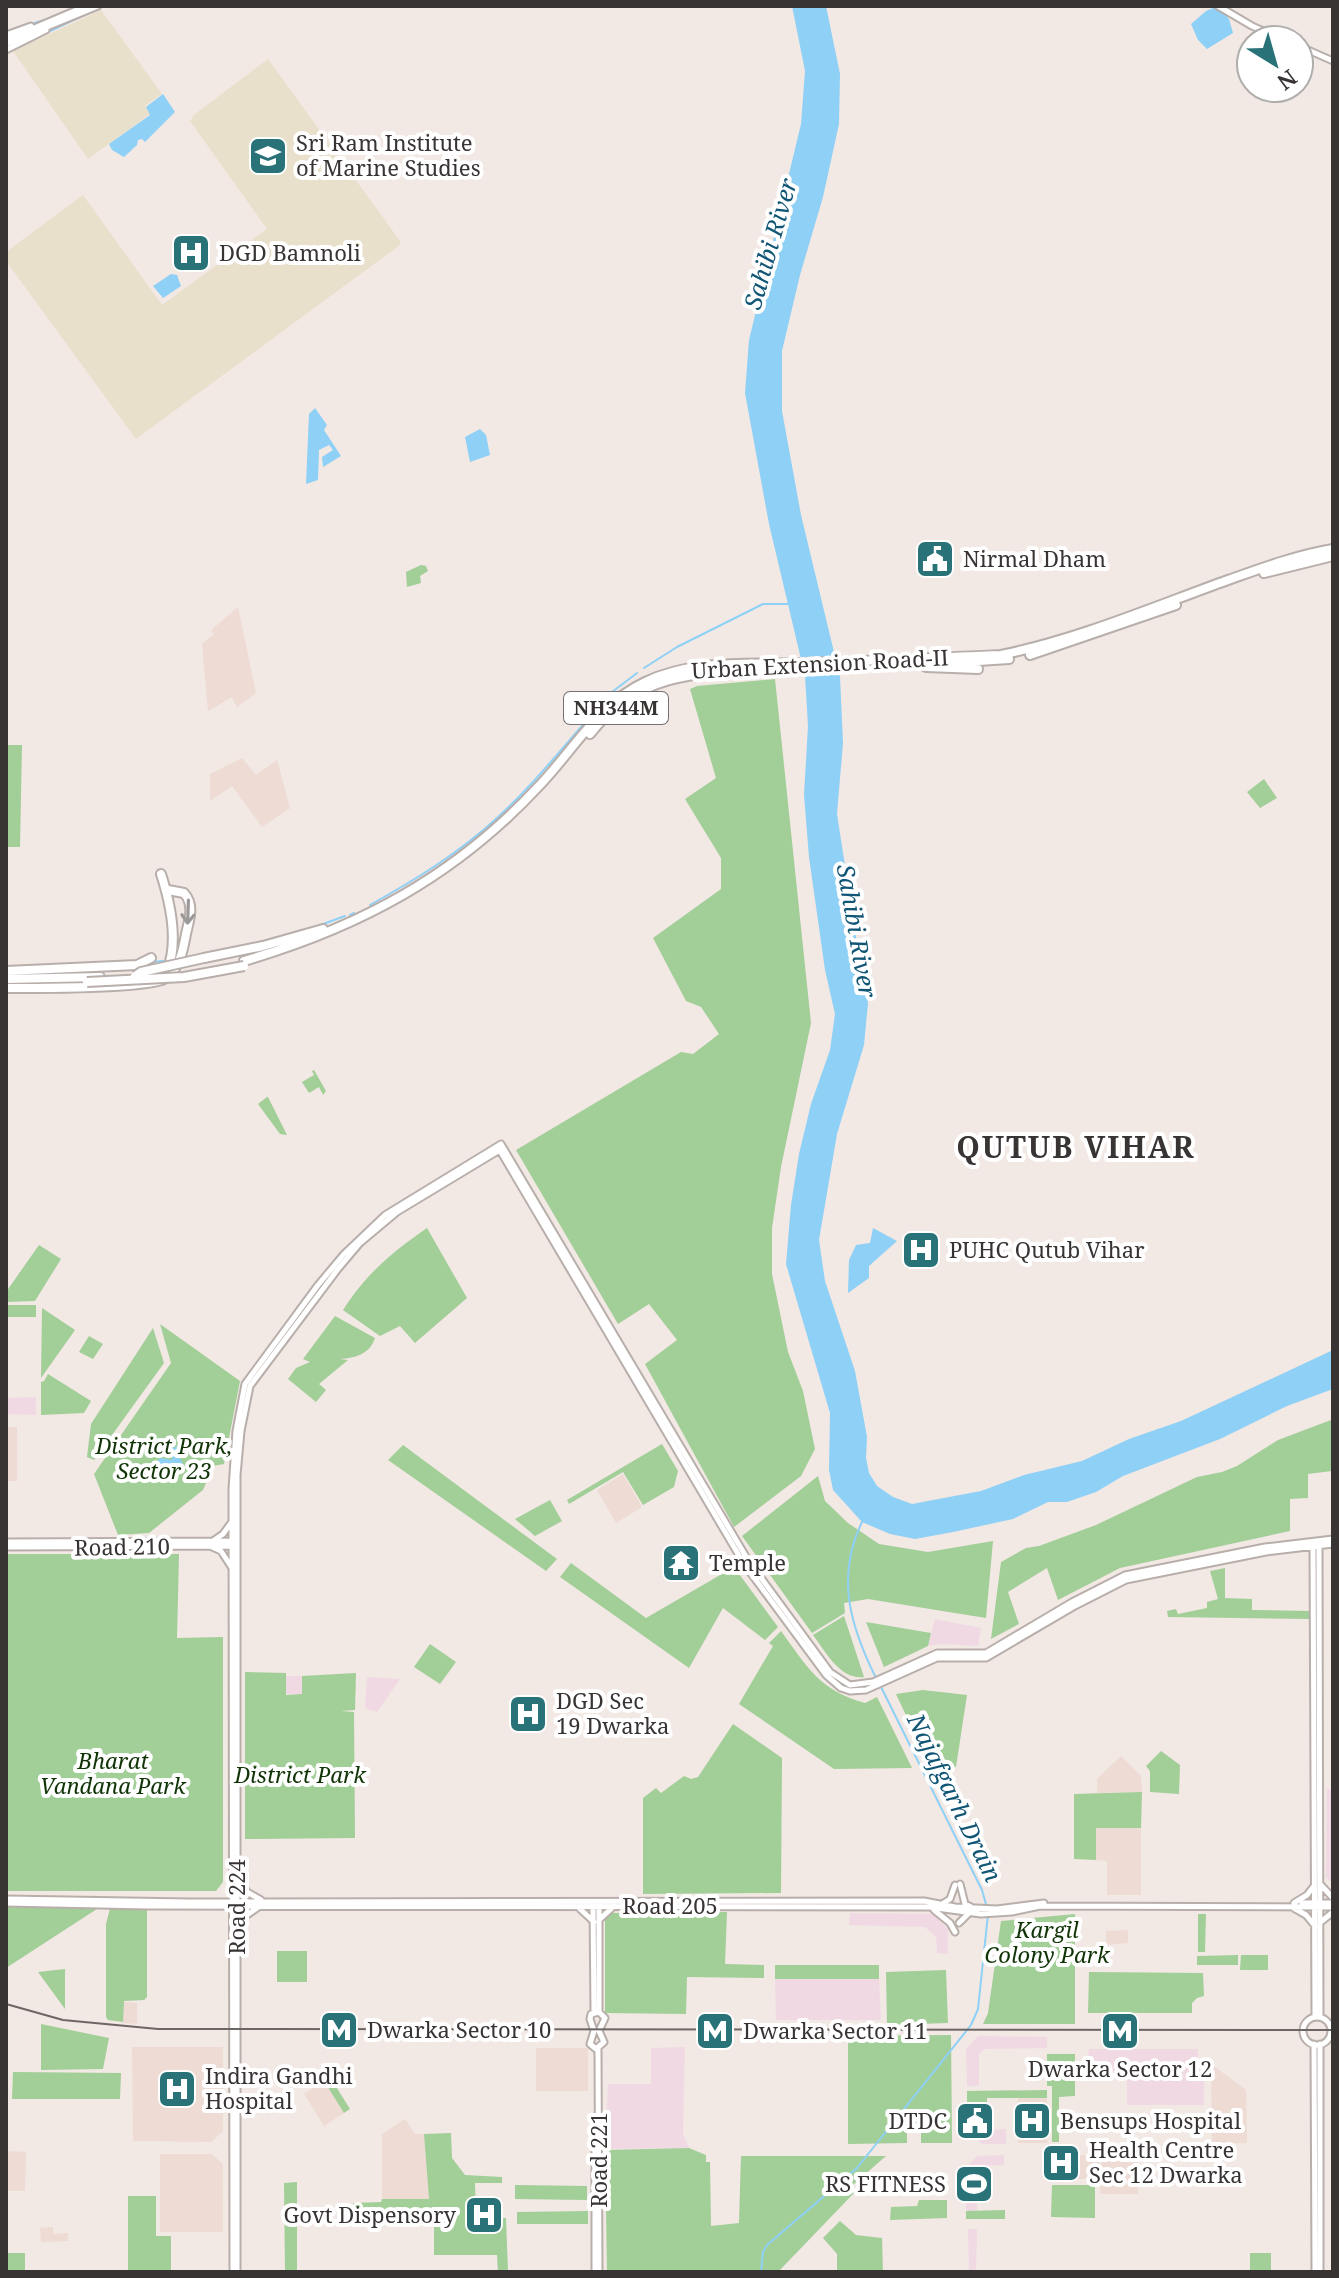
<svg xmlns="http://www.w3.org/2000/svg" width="1339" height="2278" viewBox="0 0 1339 2278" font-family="'Noto Serif',serif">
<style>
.commercial{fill:#f1d9e4}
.industrial{fill:#e9e0cb}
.built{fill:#eddbd4}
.green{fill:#a2ce98}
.water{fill:#8ed0f6}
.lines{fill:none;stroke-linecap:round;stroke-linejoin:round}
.stream{stroke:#8ed0f6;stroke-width:2}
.secondary-casing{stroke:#b8afab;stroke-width:9}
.trunk-casing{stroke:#b8afab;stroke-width:12}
.secondary{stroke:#fff;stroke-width:5}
.trunk{stroke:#fff;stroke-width:8}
.rail{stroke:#6c6664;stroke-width:2}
.trunk-bridge-casing{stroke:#b8afab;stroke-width:12;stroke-linecap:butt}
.trunk-bridge{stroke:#fff;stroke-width:8}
.oneway{stroke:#9c9a99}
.labels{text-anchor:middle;stroke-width:8;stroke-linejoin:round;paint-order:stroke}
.shield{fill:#fff;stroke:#747170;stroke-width:2}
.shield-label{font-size:20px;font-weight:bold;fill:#383433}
.poi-label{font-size:22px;fill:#383433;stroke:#fff;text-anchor:start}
.street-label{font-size:22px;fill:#383433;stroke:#fff}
.park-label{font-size:22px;font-style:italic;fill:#103406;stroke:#fff}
.water-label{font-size:24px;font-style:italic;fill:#125676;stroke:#fff}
.district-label{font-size:30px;font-weight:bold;letter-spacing:2px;fill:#383433;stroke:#fff}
</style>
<rect width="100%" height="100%" fill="#f2e8e4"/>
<path class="commercial" d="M36 1397V1415L6 1414V1398Z
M935 1619 981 1628 978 1646 942 1644 928 1646Z
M286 1676H302V1694H286Z
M367 1677 400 1679 377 1712 365 1708Z
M1327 1789H1333V1883L1326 1877Z
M850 1913 933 1914 948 1929V1954L937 1953 936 1937 925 1927 849 1925Z
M775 1979H879L881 2020H776Z
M978 2036 1047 2037V2048L985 2049 979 2054V2086H967L966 2049Z
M685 2047 683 2134 689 2148 605 2149 608 2084H651V2048Z
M1089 2049H1198V2060L1204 2066V2105H1127V2073H1087Z
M967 2105H979L980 2125 983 2130 1006 2129V2144H982L967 2130Z
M1004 2155V2165L982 2166 977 2170V2211H966L967 2166 977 2156Z
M968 2229H977L976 2272H969Z"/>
<path class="industrial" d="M101 10 162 94 145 106 150 114 88 159 13 51Z
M268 59 400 241V245L136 439 6 261V252L83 195 162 305 267 229 190 121 195 114Z"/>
<path class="built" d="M238 607 256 693 237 707 232 697 208 711 202 644 214 634 211 630Z
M242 758 256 775 277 760 290 808 262 827 232 786 210 801V774Z
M6 1427H17V1481H6Z
M623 1474 642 1507 616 1523 597 1490Z
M1121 1756 1141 1776 1142 1792 1097 1793V1779Z
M1095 1828H1141V1895H1107V1861L1096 1860Z
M1128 1930V1943L1106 1945V1931Z
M123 2002 137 2003V2024L123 2023Z
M132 2047H223V2131L211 2142 133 2141Z
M536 2048H588V2091H536Z
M1211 2064 1246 2090 1247 2143 1212 2144Z
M324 2081 344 2113 324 2126 304 2094Z
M1018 2098H1047V2143H1018Z
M405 2119 415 2134H424L429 2199H382V2134Z
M6 2151 26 2152 25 2191H6Z
M160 2154H211L223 2164V2232H160Z
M1077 2155H1100V2179L1102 2157 1138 2158V2194H1100L1101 2179H1077Z
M53 2227V2234L68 2233V2241L41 2242 40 2228Z"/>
<path class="green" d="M421 565 426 566 428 571 420 576 421 583 407 587 406 572Z
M775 679 811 1023 781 1167 772 1228V1274L788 1352 803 1391 815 1449 801 1476 734 1527 645 1364 677 1340 649 1304 618 1324 516 1150 681 1052 693 1054 719 1034 701 1007 686 1001 653 938 721 889V858L685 799 716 778 690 689 697 686Z
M6 745H22L20 847H6Z
M1264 779 1277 798 1260 808 1247 792Z
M314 1070 326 1091 323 1095 319 1087 309 1093 302 1082 314 1075 312 1071Z
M267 1097H268L287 1135 280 1134 258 1104Z
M427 1228 467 1298 415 1343 400 1326 380 1336 343 1310C367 1273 391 1253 427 1228Z
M39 1245 61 1259 35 1301 6 1302V1292Z
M6 1305H36V1317H6Z
M42 1308 75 1330 41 1378Z
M335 1316 375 1338C370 1354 355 1358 340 1359L348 1360 319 1384 326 1390 316 1402 288 1379 296 1368 310 1362 303 1359Z
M160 1324 240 1381 224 1464 213 1466 203 1490 149 1533 118 1535 94 1474 171 1363Z
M153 1328 164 1363 94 1460 87 1457 91 1424Z
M89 1336 103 1344 93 1359 79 1352Z
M48 1374 91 1401 84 1413 41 1415V1382L44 1381Z
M1331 1420 1332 1471 1308 1474V1498L1290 1499V1531L1120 1568 1058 1600 1047 1568 1008 1592 1019 1624 991 1639 1001 1562 1026 1548 1039 1546 1096 1525 1197 1477 1222 1472 1237 1466 1278 1440Z
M662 1444 678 1471 674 1487 643 1505 623 1472 569 1504 567 1500Z
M403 1445 557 1559 546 1571 388 1460Z
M818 1476 825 1501 848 1523 879 1544 928 1552 993 1541 986 1618 868 1599 844 1603 845 1613 812 1633 742 1536Z
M550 1500 562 1521 535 1536 515 1519Z
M6 1554H179L177 1638 223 1637V1882L216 1891H6Z
M571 1563 646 1618 734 1567 778 1627 765 1640 723 1608 689 1668 560 1577Z
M1225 1568V1598L1252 1599V1610L1310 1611 1309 1619 1168 1617 1167 1611 1176 1609 1178 1614 1207 1608V1602L1218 1599 1210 1571Z
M844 1616 864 1677C840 1680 826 1652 813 1635Z
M866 1622 931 1633 928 1646 884 1667Z
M781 1631C808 1668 819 1690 865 1703L877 1697 912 1768 834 1769 739 1704 773 1646 769 1643Z
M430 1644 456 1662 440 1684 414 1667Z
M245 1672 286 1673V1695L302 1694V1676L356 1673 355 1710 341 1711 354 1712 355 1838 245 1839Z
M923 1690 967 1695 956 1767 932 1771 896 1694Z
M733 1724 782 1758 781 1893 643 1894V1798L656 1788 661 1793 684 1776 691 1779 698 1777Z
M1161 1751 1180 1765 1179 1794 1150 1792V1771L1146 1766Z
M1142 1792 1141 1828H1096V1860L1074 1859V1794Z
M6 1905 100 1907 6 1968Z
M111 1905 147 1906V1997L144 2000 124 2001 123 2022 108 2020 106 2017V1924Z
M727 1912 725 1964 764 1965V1978L687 1977 686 2014 605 2013V1913Z
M1075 1914V2024H983L988 2013 1001 1921Z
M1198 1914H1206L1205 1952H1198Z
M277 1951H307V1982H277Z
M1238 1955V1965H1197V1956Z
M1241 1955H1268V1970H1240Z
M775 1965H879V1979H775Z
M65 1969V2009L38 1972Z
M946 1970 948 2023 887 2025 886 1972Z
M1089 1972 1203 1973 1204 1996 1197 1998 1192 2003V2013H1088Z
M41 2024 109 2038 103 2069 41 2070Z
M951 2035 952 2143H921V2131L907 2132V2143L848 2144V2036Z
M1047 2054H1075V2096L1059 2097V2142H1052V2086H1047Z
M13 2072 121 2073 120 2099H12Z
M330 2077 350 2109 344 2113 324 2081Z
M1047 2090V2098H987V2105H967V2091Z
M451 2133 452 2158 465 2175 502 2177V2183H475L476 2218H506L508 2272H498L497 2255H434V2214L354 2213 353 2203 381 2202 382 2199H429L424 2134Z
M689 2148 706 2155V2162H710L711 2226 739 2223 741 2156H886L846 2191 854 2193 778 2272H607L605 2150Z
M297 2182V2272H285L284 2183Z
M515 2185 587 2186V2200L515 2199Z
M1052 2185H1095V2218L1051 2217Z
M128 2196H156V2236H171V2271L128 2272Z
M919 2200H947V2218L890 2220 891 2207 917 2206Z
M1005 2210V2219H966V2211Z
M588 2211V2224H517V2212Z
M840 2221 856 2235 882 2238 883 2272H837V2254L823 2238Z
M6 2253H25V2272H6Z
M1250 2253H1271V2272H1250Z"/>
<path class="water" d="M792 6H826L840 74 839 124 823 197 800 275 782 351V411L801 515 840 677 843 743 837 814 859 956 868 1003 864 1045 837 1134 819 1240 825 1281 855 1371 867 1437 866 1458 869 1473 877 1486 893 1497 912 1504 981 1491 1024 1475 1082 1461 1129 1439 1181 1421 1333 1350V1389L1287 1406 1220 1439 1123 1476 1096 1492 1067 1502H1048L1013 1519 953 1532 915 1539 890 1534 862 1522 833 1490 829 1470 830 1413 786 1264 791 1205 799 1154 811 1104 830 1050 835 1014 825 970 809 857 804 795 808 726 805 676 769 524 745 393 749 340 801 124 805 71Z
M1218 6 1229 19 1233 33 1207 49 1198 40 1191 24 1206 11Z
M163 94 175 112 145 142 142 139 138 140 137 145 124 157 112 150 109 144 150 115 146 107Z
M171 274 177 275 181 286 163 298 153 286Z
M315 408 327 425 324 430 341 456 323 467 322 457 333 450 329 445 319 450 318 480 306 484 309 414Z
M480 429 486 435 490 455 470 462 465 437Z
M873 1228 897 1241 869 1266V1278L848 1293 849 1260 856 1245 870 1243Z
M178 1446 183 1447 186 1453 180 1459 185 1467 174 1478 160 1481 149 1476 152 1464 161 1458 172 1460 173 1448Z"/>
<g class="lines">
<path class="stream" d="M7 32 44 20
M48 32 101 7
M644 668 677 647 763 604H789
M612 692 637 673
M370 905C415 880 459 853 497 818 538 781 571 736 609 696
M350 915 354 913
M315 927 345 916
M257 943 286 935
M151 962 163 961
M863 1520C835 1575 850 1626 876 1678
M881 1687 982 1890 987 1908
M761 2272 763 2252 767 2245 857 2168 971 2025 978 2009 988 1914"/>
<defs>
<path id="secondary" d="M1218 6 1252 26 1284 40
M6 35 31 26
M6 40 86 6
M6 44 98 6
M1299 46 1333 61
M6 50 46 30
M499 1149 744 1564 826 1675 841 1688 850 1691 866 1690 937 1658H986L1073 1607 1126 1580 1266 1552 1333 1544
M213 1541 223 1534 231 1523
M6 1542 233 1541
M1319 1545 1320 2017
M1313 1546 1315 2017
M6 1547 232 1546
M212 1547 221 1551 232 1568
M238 1876 247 1892 261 1900
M960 1884 965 1904 971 1907
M1320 1884 1333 1898
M6 1899 189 1902 924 1901 955 1907 997 1909 1044 1903
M6 1903 147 1906 929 1907 981 1914 1012 1912 1040 1906 1333 1907
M1294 1903 1307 1895 1314 1886
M1302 1903H1333
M942 1904 950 1899 955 1885
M593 1906 594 2013
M578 1907 594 1922
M1292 1907 1306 1915 1315 1926
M934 1910 950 1923 955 1932
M599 1920 614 1906
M1322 1921 1333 1912
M959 1923 968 1914
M238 1930 244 1917 260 1906
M599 2012V1903
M599 2012 605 2018 599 2031 604 2042 596 2049 590 2044 594 2031 590 2019 591 2014Z
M1303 2031a14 14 0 1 1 28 0a14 14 0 1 1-28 0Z
M1314 2044 1315 2272
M1320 2044V2272
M598 2048 599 2272
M233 2272 232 1489 236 1431 245 1384 318 1285 344 1254 385 1215 501 1144 748 1560 830 1672 850 1685 873 1682 937 1653H986L1072 1602 1125 1575 1265 1547 1333 1539
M237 2272V1475L241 1431 250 1386 338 1269 360 1243 397 1212 503 1148
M595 2272V2117"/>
<path id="trunk" d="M1264 573 1333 556
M1030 655 1176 605
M921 663 926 667 978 669
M947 663 1009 659
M590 734C637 674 695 672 765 670
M161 874C170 902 179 942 167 971
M204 958 263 946 323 929
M244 961C360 927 455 876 538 787 573 751 598 704 645 682 693 659 749 665 801 663 868 661 934 658 1001 655 1079 639 1153 607 1228 580 1262 568 1297 555 1333 549
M6 971 137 965 151 958
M6 979 100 977
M6 988C32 988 152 989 166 978 180 968 183 950 186 934 189 920 195 905 184 893L168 890"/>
</defs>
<use href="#secondary" class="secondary-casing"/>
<use href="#trunk" class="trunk-casing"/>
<use href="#secondary" class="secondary"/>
<use href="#trunk" class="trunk"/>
<path class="rail" d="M6 2004 63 2020 158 2029 1333 2030"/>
<defs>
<path id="trunk-bridge" d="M135 976 141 972 204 958
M87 982 184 977 244 966"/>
</defs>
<use href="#trunk-bridge" class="trunk-bridge-casing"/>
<use href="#trunk-bridge" class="trunk-bridge"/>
</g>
<defs><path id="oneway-shaft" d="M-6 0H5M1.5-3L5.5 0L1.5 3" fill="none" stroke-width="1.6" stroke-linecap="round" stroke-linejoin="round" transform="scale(2)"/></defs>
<use class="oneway" href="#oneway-shaft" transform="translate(188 912) rotate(92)"/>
<defs>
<symbol id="university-square" viewBox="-11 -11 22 22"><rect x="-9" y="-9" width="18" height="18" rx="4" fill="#287278" stroke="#fff"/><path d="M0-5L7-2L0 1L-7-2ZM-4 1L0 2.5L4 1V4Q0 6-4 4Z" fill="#fff"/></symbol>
<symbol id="hospital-square" viewBox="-11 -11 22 22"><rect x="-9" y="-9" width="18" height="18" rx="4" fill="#287278" stroke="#fff"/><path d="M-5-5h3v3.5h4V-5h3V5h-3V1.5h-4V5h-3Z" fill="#fff"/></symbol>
<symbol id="civic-square" viewBox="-11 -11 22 22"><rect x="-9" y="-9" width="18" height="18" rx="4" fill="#287278" stroke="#fff"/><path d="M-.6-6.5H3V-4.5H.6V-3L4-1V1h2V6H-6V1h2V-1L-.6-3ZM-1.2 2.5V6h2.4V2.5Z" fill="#fff"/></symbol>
<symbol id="temple-square" viewBox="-11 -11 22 22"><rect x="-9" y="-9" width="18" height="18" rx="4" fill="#287278" stroke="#fff"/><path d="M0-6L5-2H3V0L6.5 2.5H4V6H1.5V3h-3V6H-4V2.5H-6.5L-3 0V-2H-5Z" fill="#fff"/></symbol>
<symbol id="metro-square" viewBox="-11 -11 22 22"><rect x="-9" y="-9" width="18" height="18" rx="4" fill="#287278" stroke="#fff"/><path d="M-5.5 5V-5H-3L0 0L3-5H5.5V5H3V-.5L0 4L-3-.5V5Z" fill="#fff"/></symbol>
<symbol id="stadium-square" viewBox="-11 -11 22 22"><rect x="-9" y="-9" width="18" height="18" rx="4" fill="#287278" stroke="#fff"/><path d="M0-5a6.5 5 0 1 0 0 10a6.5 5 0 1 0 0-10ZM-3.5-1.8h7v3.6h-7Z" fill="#fff"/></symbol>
</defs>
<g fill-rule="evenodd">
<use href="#university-square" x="246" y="134" width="44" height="44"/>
<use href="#hospital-square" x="169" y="231" width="44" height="44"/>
<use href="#civic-square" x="913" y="537" width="44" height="44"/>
<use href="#hospital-square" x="899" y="1228" width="44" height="44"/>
<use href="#temple-square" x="659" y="1541" width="44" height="44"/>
<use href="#hospital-square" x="506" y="1692" width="44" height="44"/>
<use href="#metro-square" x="317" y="2008" width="44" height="44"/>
<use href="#metro-square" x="693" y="2009" width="44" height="44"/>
<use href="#metro-square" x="1098" y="2009" width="44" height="44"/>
<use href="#hospital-square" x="155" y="2067" width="44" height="44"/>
<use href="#civic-square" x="953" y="2099" width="44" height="44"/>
<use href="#hospital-square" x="1010" y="2099" width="44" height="44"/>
<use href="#hospital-square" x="1039" y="2141" width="44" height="44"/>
<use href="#stadium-square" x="952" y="2162" width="44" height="44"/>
<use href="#hospital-square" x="462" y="2193" width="44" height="44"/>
</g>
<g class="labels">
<rect class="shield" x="564" y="692" width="104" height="32" rx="6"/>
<g class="shield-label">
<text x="616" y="715">NH344M</text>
</g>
<g class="poi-label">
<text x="296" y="151">Sri Ram Institute<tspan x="296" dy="25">of Marine Studies</tspan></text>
<text x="219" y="261">DGD Bamnoli</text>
<text x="963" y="567">Nirmal Dham</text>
<text x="949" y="1258">PUHC Qutub Vihar</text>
<text x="709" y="1571">Temple</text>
<text x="556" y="1709">DGD Sec<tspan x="556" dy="25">19 Dwarka</tspan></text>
<text x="367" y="2038">Dwarka Sector 10</text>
<text x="743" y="2039">Dwarka Sector 11</text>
<text x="1120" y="2077" text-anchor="middle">Dwarka Sector 12</text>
<text x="205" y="2084">Indira Gandhi<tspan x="205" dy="25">Hospital</tspan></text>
<text x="947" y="2129" text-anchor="end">DTDC</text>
<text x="1060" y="2129">Bensups Hospital</text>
<text x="1089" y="2158">Health Centre<tspan x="1089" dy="25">Sec 12 Dwarka</tspan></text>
<text x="946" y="2192" text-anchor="end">RS FITNESS</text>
<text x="456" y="2223" text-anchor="end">Govt Dispensory</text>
</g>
<g class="street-label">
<text transform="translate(820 664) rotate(-3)" y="8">Urban Extension Road-II</text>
<text transform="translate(122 1547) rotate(-1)" y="8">Road 210</text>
<text x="670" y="1914">Road 205</text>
<text transform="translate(237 1907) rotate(-90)" y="8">Road 224</text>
<text transform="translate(599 2160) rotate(-90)" y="8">Road 221</text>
</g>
<g class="park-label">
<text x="164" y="1454">District Park,<tspan x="164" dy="25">Sector 23</tspan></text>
<text x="113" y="1769">Bharat<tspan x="113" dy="25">Vandana Park</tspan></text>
<text x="300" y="1783">District Park</text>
<text x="1047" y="1938">Kargil<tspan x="1047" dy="25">Colony Park</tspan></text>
</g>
<g class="water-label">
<text transform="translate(771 244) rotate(-74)" y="8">Sahibi River</text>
<text transform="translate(856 931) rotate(80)" y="8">Sahibi River</text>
<text transform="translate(954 1798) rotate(64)" y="8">Najafgarh Drain</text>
</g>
<g class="district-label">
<text x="1076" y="1158">QUTUB VIHAR</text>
</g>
</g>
<rect width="1339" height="2278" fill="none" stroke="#383433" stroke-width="16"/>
<g transform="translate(1275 64) rotate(143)"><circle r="38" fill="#ffffff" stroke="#afaead" stroke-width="2"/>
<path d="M0-6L14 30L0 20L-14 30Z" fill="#287278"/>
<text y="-12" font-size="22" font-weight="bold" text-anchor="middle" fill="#383433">N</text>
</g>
</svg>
